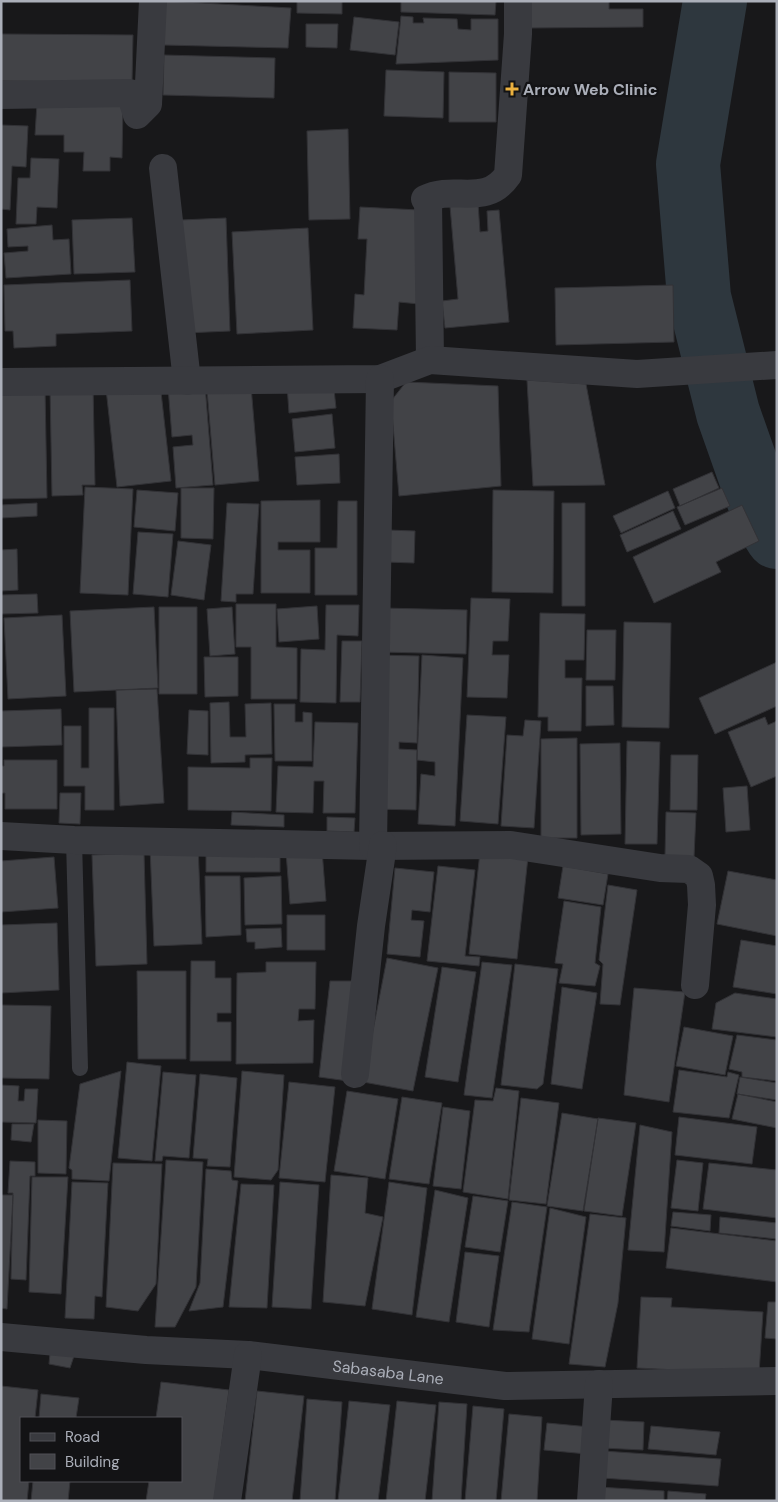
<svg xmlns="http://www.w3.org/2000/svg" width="778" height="1502" viewBox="0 0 778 1502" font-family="'DM Sans',sans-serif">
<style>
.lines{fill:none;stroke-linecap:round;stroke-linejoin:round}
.river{stroke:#2e373e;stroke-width:64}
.building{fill:#424347;stroke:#323236}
.service{stroke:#393a3f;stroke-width:16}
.minor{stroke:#393a3f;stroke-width:28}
.poi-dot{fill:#ebb13f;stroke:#131315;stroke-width:2}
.labels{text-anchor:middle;stroke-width:4.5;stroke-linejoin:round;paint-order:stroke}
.poi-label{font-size:16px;font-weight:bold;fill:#abafb9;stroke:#131315;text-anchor:start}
.street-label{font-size:16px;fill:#abafb9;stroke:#131315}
</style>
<rect width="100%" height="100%" fill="#18181a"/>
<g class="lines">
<path class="river" d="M715 1 688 164 699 297 728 413 765 518 777 537"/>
</g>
<path class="building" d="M166 1 291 8 288 48 163 45Z
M297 1H342V14L297 13Z
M401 1H496L495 15 401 12Z
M529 1H609V9H643V27L529 28Z
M401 16 413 17V23H424L423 18 457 19 458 29 471 30V19H498V60L396 64Z
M354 17 399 22 395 55 350 50Z
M306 24H338L337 48 306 47Z
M1 34 133 35 132 82 1 81Z
M164 55 275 58 274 98 163 95Z
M386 70 444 72 443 118 384 116Z
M449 72 496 73V122H449Z
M37 103 123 104 122 158 110 157V171H83L84 152H64V135H35Z
M1 125 28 126 26 167 12 166 10 210 1 209Z
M348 129 350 219 309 220 307 131Z
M31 158 59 159 57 208 37 207 36 224H16L18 178H30Z
M478 203 480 232 488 231 487 211 499 210 509 322 445 328 442 301 458 299 450 206Z
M360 207 419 210V304L399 302 397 330 353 328 355 294 364 295 367 239H358Z
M132 218 135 272 74 274 72 220Z
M226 218 230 331 185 333 181 220Z
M52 225 53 240 69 239 71 274 6 278 4 253 28 251V246L8 247 7 229Z
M308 228 313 330 237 334 232 232Z
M130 280 132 331 56 334V346L14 348 13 331H5L4 285Z
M673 285 674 342 556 345 555 288Z
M333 380 336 408 289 413 287 385Z
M527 380 586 384 605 485 533 486Z
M406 382 498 386 501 486 399 496 391 401Z
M160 383 171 481 117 487 106 389Z
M205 385 213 485 176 488 173 447 193 445 192 435 172 437 168 387Z
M93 386 95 485H82L83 495 52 496 50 387Z
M251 386 259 481 215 485 207 390Z
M45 388 47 498 1 499V389Z
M332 414 335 448 295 452 292 419Z
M339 454 340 483 297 485 295 457Z
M712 472 719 488 680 506 673 489Z
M85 487 133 489 128 595 80 593Z
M181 488H214L213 539 181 538Z
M722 488 730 506 685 525 677 507Z
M137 490 178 493 175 531 134 527Z
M493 490 554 491 553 593 492 592Z
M668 491 675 508 621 533 613 516Z
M320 500V542H278V550H310V593H261V501Z
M338 501H357V595H315V548H337Z
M37 503V516L1 518V505Z
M227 503 259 504 253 594H236V602L221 601Z
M562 503H585V606H562Z
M742 505 759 541 716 562 721 572 654 603 633 557Z
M673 511 681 529 627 552 620 535Z
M388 530 415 531 414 563 386 562Z
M138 532 173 534 168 597 133 594Z
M178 541 211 545 204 600 171 595Z
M17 549 18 590 1 591V550Z
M37 594 38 613 1 614V595Z
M471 598 510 599 508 641H493L492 655H509L507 698 467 697Z
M236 604H276V647L297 648V699H251V647H236Z
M326 605H359L358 636 337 635 336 703 300 702 301 649 325 650Z
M317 606 319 639 279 642 277 609Z
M154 607 158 688 74 692 70 611Z
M159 607H197V694H159Z
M232 607 235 654 210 656 207 609Z
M382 608 467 610 466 654 380 652Z
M540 613 585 614 584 660H565V678H582L581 731H548V717H538Z
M62 615 66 696 8 699 4 618Z
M624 622 671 623 669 728 622 727Z
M587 630H616L615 680H586Z
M342 641H362L360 702H340Z
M377 655 419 656 417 743 399 742V749L417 750 416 810 374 809Z
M422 655 463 658 455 826 418 824 421 774 435 776V762L417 760Z
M204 657H238V696L205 697Z
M777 662V706L715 734 699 698Z
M586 686H613L614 725 586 726Z
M157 689 164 803 120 806 116 690Z
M229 702 230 737H246L245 704 271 703 272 754 245 755V762L211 763 210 703Z
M274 704H295V722H303V712L312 713V761H275Z
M89 708H114V810H85V786H64V726H81V768H89Z
M61 709 62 745 1 747V711Z
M189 710 208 711V755L187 754Z
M467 715 506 717 498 824 460 821Z
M765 717 768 725 777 721V776L751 787 728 732Z
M525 720 541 721 534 828 501 826 507 735 523 736Z
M315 722 358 723 355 813H323L324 781H314L313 813 276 812 278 766 313 767Z
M577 738V838H541V739Z
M627 741 660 742 657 844H625Z
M620 743 621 834 581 835 580 744Z
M671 755H698L697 810H670Z
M250 758H272L271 811 188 810V767L250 768Z
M4 760H57V809H5V793H1V766H4Z
M747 786 750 830 726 832 723 788Z
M60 793H81L80 824 59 823Z
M232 812 284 815V827L231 825Z
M666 812 696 813 694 857 665 856Z
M327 817 355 818 354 832 327 831Z
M198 845 202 944 154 946 150 847Z
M206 845H280V872H206Z
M322 850 326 901 290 904 286 852Z
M480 852 528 857 517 959 469 954Z
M144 853 147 964 96 966 92 855Z
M54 857 58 908 1 912V861Z
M438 866 475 870 465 956 480 957 479 966 427 961Z
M563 866 608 874 603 905 558 898Z
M395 868 434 872 430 912 412 910 411 920 424 921 420 957 387 954Z
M728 871 777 880V936L717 924Z
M205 876H240L241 935 206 937Z
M281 876 282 924 245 925 244 878Z
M608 885 637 890 620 1005 600 1004 603 964 599 960Z
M564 901 601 907 595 963 600 966 595 986 559 983 563 964 555 963Z
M287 915H325V950H287Z
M57 923 59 990 1 993V925Z
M281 928 282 947 255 949V942H247L246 929Z
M741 940 777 946V994L733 987Z
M387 958 438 968 413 1091 363 1082Z
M191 961H215V978H231V1013H217V1022H231V1061H190Z
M266 962H316L315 1009H299L298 1021 314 1020 313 1063 236 1064 237 973 266 972Z
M482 962 512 965 492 1098 464 1095Z
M515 964 558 969 543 1084 537 1089 501 1085Z
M442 967 476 972 458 1082 425 1077Z
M137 971H186V1059H138Z
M330 981H356L348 1081 319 1077Z
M562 987 597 993 582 1089 551 1084Z
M634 988 685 992 669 1102 624 1095Z
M735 993 777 999V1037L712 1029 716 1003Z
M1 1005 51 1006 49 1079 1 1078Z
M684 1027 733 1036 725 1075 676 1066Z
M737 1035 777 1040V1081L742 1077V1072L729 1069Z
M127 1062 161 1066 152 1161 118 1158Z
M679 1070 727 1077 728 1072 739 1075 729 1118 673 1112Z
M121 1071 109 1181 72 1179V1170L69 1168 80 1084Z
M242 1071 284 1075 278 1170 271 1180 234 1177Z
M163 1072 196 1075 189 1158 163 1156 162 1161H155Z
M200 1074 237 1078 230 1167 207 1166 208 1159 193 1158Z
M740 1077 777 1083V1100L737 1094Z
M289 1082 335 1087 325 1182 279 1178Z
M1 1085 19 1086 18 1101H24L25 1089H38L36 1123 1 1122Z
M496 1088 519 1091 508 1199 463 1192 475 1100 493 1101Z
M347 1091 398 1099 385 1179 334 1171Z
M738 1094 777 1102V1128L732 1119Z
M402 1097 442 1103 429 1184 389 1179Z
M521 1098 559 1103 546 1204 509 1200Z
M443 1107 470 1111 461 1189 433 1186Z
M562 1113 598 1119 583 1211 547 1206Z
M679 1117 757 1127 752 1164 675 1155Z
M598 1118 636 1123 622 1216 584 1211Z
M38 1120 67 1121 66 1174 38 1173Z
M12 1124H34L31 1142 11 1140Z
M640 1125 672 1132 664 1252 628 1250Z
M166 1160 203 1162 196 1287 175 1327H155Z
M677 1160 703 1163 698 1211 671 1208Z
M10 1161 35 1162V1176H30L26 1280 11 1279 13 1193H8Z
M113 1163 162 1164 156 1284 138 1311 106 1307Z
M709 1163 777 1170V1218L703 1209Z
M206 1169 231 1171 232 1180 238 1181 223 1307 189 1311 200 1283Z
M331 1175 368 1178 365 1213 383 1217 365 1306 323 1302Z
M32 1177H68L61 1294 29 1292Z
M72 1182 108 1183 102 1297 95 1296 94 1319 65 1318Z
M280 1182 319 1185 311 1309 272 1307Z
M389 1182 427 1188 412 1315 372 1309Z
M241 1184 274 1185 267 1308 229 1307Z
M435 1190 468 1198 449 1322 416 1317Z
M1 1195H13L7 1309 1 1308Z
M473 1196 508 1201 500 1252 465 1247Z
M512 1202 547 1207 529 1332 493 1330Z
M550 1208 586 1217 569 1344 532 1339Z
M673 1212 711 1215 710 1231 671 1226Z
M590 1214 626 1218 618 1303 605 1367 569 1364Z
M720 1217 777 1223V1239L719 1233Z
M671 1228 777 1241V1282L666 1268Z
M465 1252 499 1256 489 1327 456 1322Z
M641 1297 672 1298 671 1307 763 1312 759 1374 637 1368Z
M768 1302H777V1339L765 1338Z
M50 1353 74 1356 70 1368 49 1364Z
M161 1382 229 1390 214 1501H146L149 1481H181V1418H156Z
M1 1386 38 1390 35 1418H21V1481H29L27 1501H1Z
M257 1391 304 1396 292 1501H245Z
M41 1394 79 1398 76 1418H39Z
M307 1399 342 1402 335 1501H300Z
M349 1401 390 1405 378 1501H338Z
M397 1401 436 1405 425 1501H386Z
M439 1402 467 1404 461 1501H432Z
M473 1406 504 1409 496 1501H465Z
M509 1414 542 1417 537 1501H501Z
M604 1420 644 1422 643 1450 602 1448Z
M547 1423 590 1427 587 1454 544 1450Z
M651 1426 720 1432 716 1455 648 1449Z
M603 1451 721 1459 718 1486 602 1478Z
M33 1481H70L68 1501H31Z
M598 1487 664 1491V1501H597Z
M668 1491 706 1494 705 1501H667Z"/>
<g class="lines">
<path class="service" d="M74 840 80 1068"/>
<g class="minor">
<path d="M1 95 130 93 137 115 148 104 153 1"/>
<path d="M163 168 187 381"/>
<path d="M430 360 428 200 425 199C455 184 485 208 508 175L518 34V1"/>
<path d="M1 382 380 379 430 360 637 374 777 365"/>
<path d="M1 836 74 840 373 846 511 845 660 868 689 869 699 876 701 885 702 905 695 985"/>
<path d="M373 846 380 379"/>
<path d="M355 1074 371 926 383 845"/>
<path id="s1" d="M1 1337 146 1350 248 1355 505 1386 777 1381"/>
<path d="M227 1501 248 1355"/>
<path d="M591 1501 599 1384"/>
</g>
</g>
<path class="poi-dot" d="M509.5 81.5h5v5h5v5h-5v5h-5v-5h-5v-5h5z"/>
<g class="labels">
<g class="poi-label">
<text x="523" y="95">Arrow Web Clinic</text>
</g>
<g class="street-label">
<text dy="6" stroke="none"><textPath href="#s1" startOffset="389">Sabasaba Lane</textPath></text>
</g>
</g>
<rect width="778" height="1502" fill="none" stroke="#abafb9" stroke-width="5"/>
<rect x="20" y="1417" width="162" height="65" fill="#131315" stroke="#505157"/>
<rect x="30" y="1433" width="25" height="8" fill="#393a3f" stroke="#505157"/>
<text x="65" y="1442" font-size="15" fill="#abafb9">Road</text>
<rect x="30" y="1454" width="25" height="15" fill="#424347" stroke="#505157"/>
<text x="65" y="1467" font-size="15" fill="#abafb9">Building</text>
</svg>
